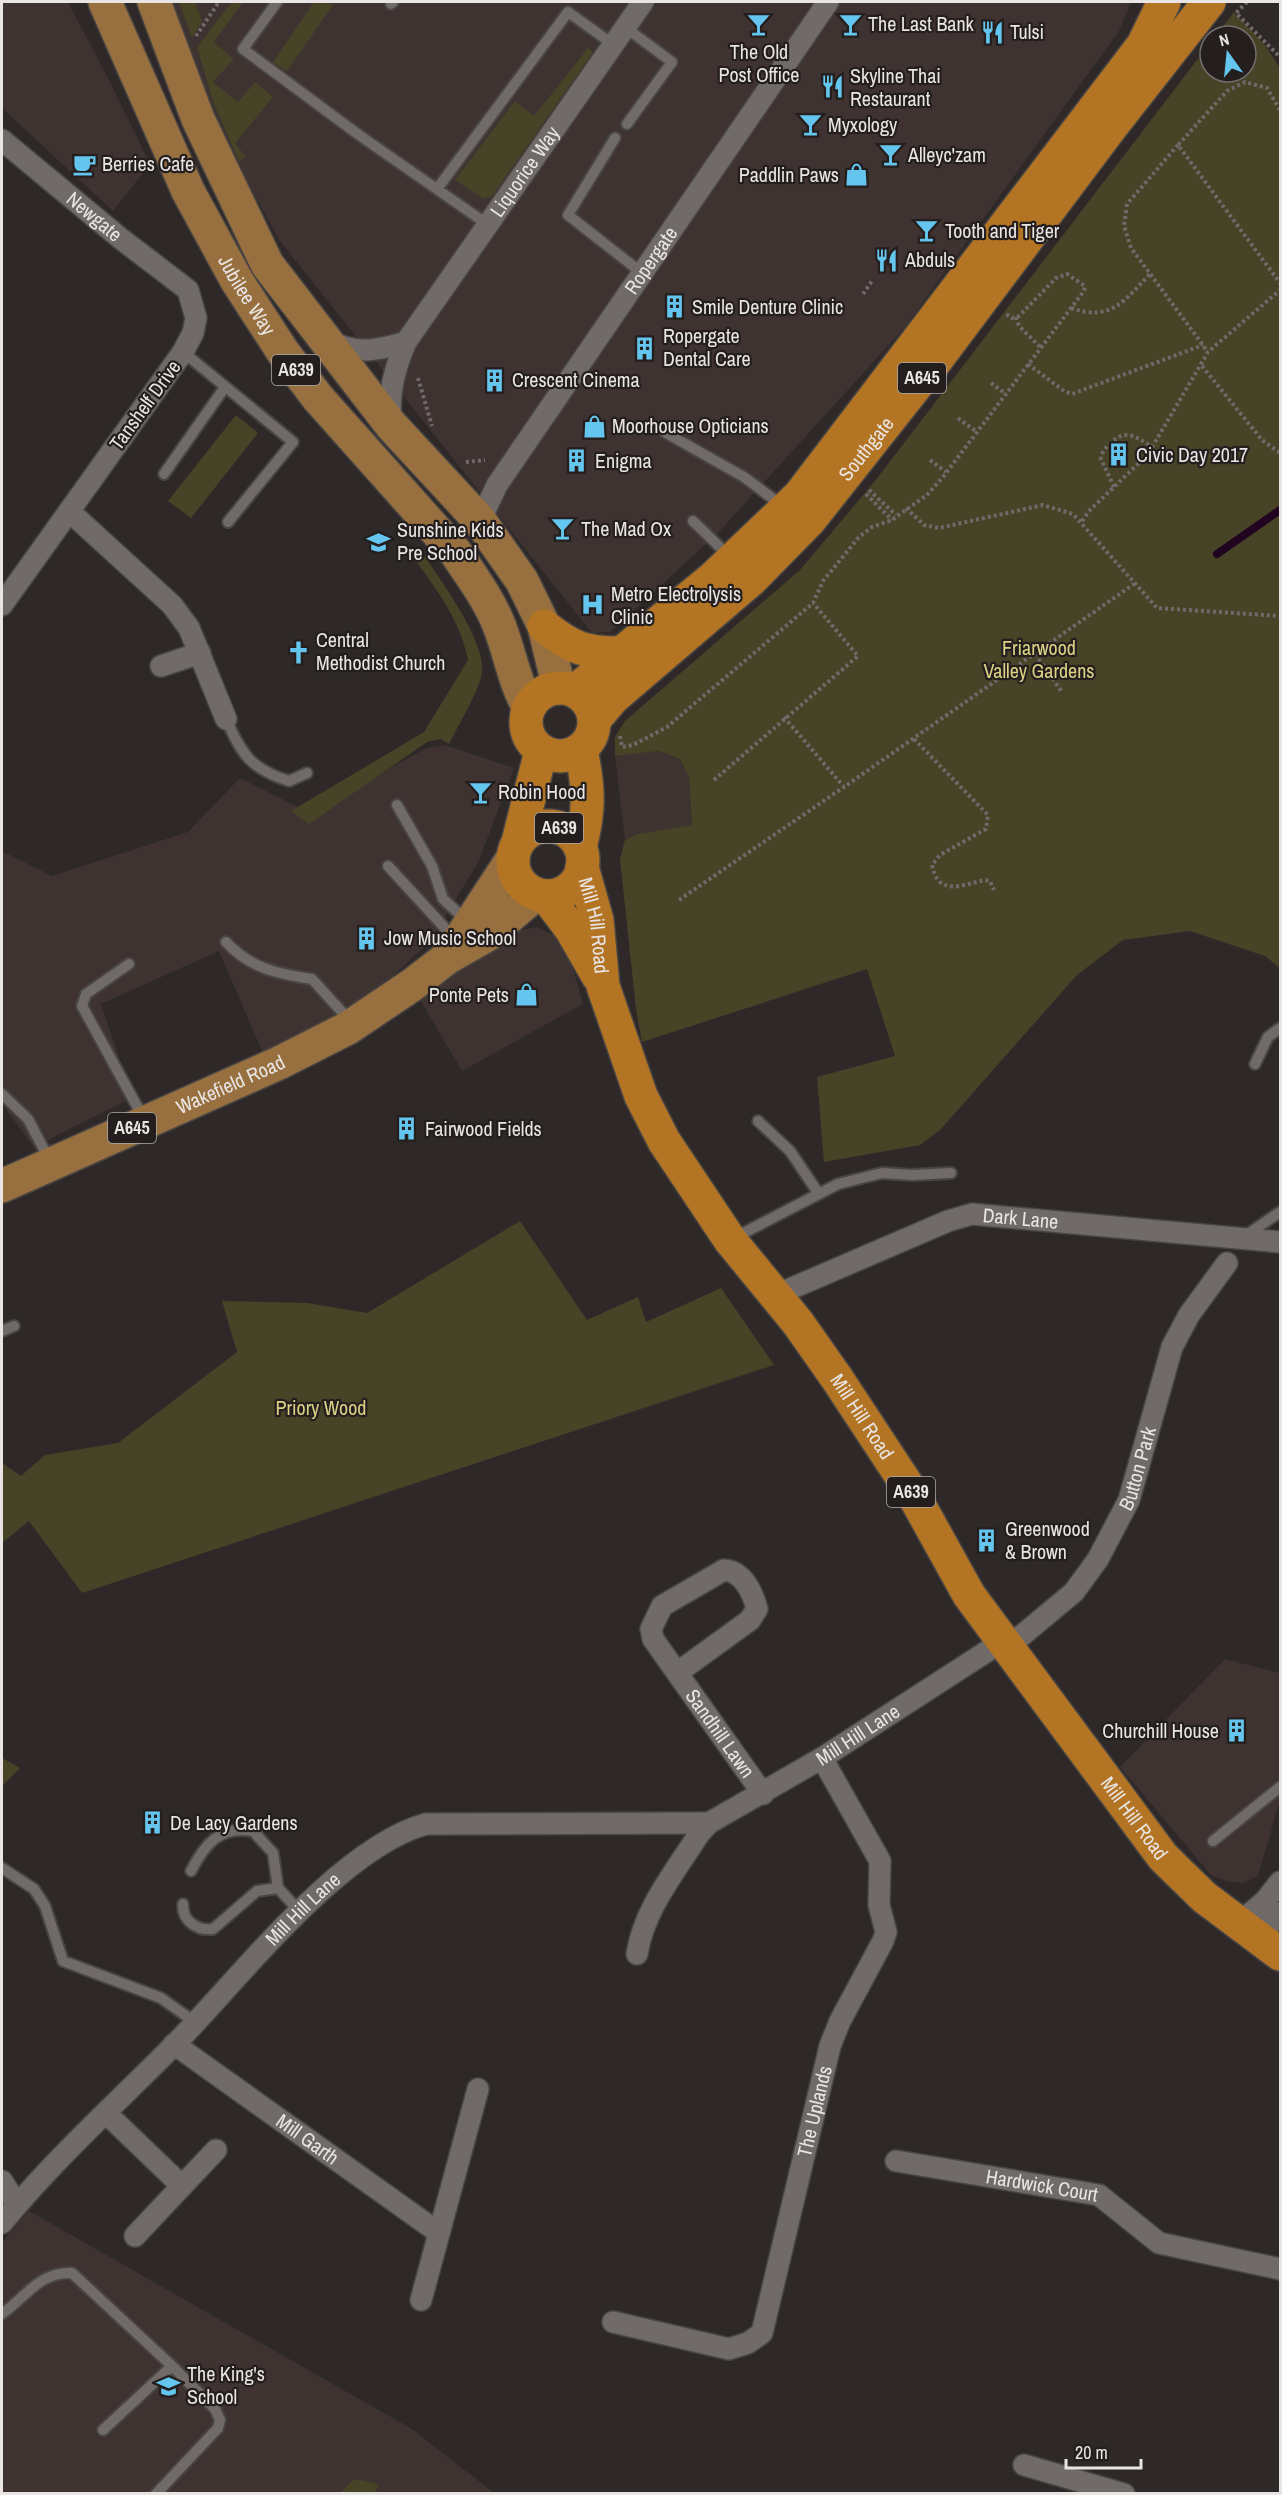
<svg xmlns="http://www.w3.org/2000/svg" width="1282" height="2495" viewBox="0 0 1282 2495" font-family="'Archivo Narrow',sans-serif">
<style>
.built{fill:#3e3330}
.green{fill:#474327}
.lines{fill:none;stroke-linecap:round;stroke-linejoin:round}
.stream{stroke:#200420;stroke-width:8}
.lane-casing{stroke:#494543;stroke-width:14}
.street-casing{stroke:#494543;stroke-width:24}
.primary-casing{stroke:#494543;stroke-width:36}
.highway-casing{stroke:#494543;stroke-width:36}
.path{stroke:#6f6a69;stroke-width:4;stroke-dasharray:3 3;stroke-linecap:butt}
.lane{stroke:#706a68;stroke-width:10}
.street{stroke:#706a68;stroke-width:21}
.primary{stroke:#98703f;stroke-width:33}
.highway{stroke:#b37423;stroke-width:33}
.labels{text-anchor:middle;stroke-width:4.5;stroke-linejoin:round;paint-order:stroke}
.shield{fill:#241f1e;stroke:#aeaaa9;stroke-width:1.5}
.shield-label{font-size:18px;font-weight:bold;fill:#e9e5e4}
.poi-label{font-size:20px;fill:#e9e5e4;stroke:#241f1e;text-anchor:start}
.street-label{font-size:20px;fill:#e9e5e4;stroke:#241f1e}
.park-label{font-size:20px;fill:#dbd185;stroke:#241f1e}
</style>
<rect width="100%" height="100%" fill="#2e2928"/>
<path class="built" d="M4 2H68L107 76 150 164 113 211 2 108V4Z
M168 2H1131L1119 31 905 327 717 534 610 632 592 633 280 241 229 150Z
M445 745 514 768 478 863 430 941 367 1001 266 1060 219 951 101 1004 121 1063 136 1096 34 1147 2 1104V851L52 876 188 832 240 778 308 812 427 748Z
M659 751 680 759 689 777 692 825 637 834 625 840 615 756Z
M538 927 554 936 567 947 583 1004 462 1071 419 998 511 932Z
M1225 1659 1280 1673V1800L1258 1876 1243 1883 1226 1881 1211 1875 1120 1767Z
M29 2211 412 2429 494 2493 2 2494V2242Z"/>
<path class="green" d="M179 2H195L202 21 192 38Z
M232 2H243L214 42 234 59 213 82 238 102 255 82 273 97 235 143 246 157 239 161 214 104 197 47Z
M314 2H327L333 5 287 71 273 62Z
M1234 12 1265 45 1280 68V968L1265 956 1190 931 1123 940 1077 975 940 1130 920 1145 824 1162 817 1077 895 1056 867 969 642 1042 636 1009 620 859 625 840 637 834 692 825 689 777 680 759 659 751 615 756V737L625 721 800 570 875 481 1210 43V72H1246V36H1216Z
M588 48 593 52 492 196 484 199 455 180 515 101 534 116Z
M236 415 258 433 191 518 168 501Z
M423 554C440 579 487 643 482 673 479 691 458 726 449 744L441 739 427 742 309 824 291 811 424 732 468 660C460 621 439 593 416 561Z
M520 1221 587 1320 638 1297 646 1322 721 1288 774 1365 82 1593 29 1521 2 1543V1463L21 1476 45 1455 118 1443 237 1352 222 1301 307 1303 367 1313Z
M2 1758 20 1768 2 1786Z
M354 2479 379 2484 375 2493H340Z"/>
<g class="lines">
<path class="stream" d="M1217 554 1280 510"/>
<defs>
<path id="lane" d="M277 2 243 49 359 135 487 224
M391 4 393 2
M626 28 672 62 627 124
M615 138 568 215 642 273
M437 189 568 12 614 45
M183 352 293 442 228 522
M666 433 744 477 784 507
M164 474 225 387
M693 521 731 558
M226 719C242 754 250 769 289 781L307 773
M397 805 432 866 443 899 467 921
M388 866 455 939
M226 942C250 968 277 974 312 979L351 1022
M129 964 86 994 82 1006 144 1119
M1255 1064 1268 1037 1280 1028
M2 1094 28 1119 50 1161
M758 1121 790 1151 819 1194
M1245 1236 1280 1212
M732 1239 838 1184 882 1173 912 1175 951 1173
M2 1331 14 1326
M1213 1841 1280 1787
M2 1868 34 1889 45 1906 63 1961 161 1998 196 2023
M191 1871C205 1844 220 1825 253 1831L273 1853 278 1888 300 1912
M183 1904C182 1921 197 1931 213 1929L257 1891 278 1888
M2 2314C25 2298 40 2271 72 2273L172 2366 103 2430
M156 2494 218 2428 220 2420 215 2409 172 2366"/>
<g id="street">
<path id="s1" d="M2 140 120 238 188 290 196 318 193 333 183 352 2 605"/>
<path d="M326 340C357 355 375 351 406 342"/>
<path id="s2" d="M391 424C388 393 394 370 406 342L643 2"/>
<path d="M69 511 172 605 189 628 226 719"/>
<path id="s3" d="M480 521 497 485 828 2"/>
<path d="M161 666 200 653"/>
<path id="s4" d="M776 1295 948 1221 972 1214 1280 1242"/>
<path id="s5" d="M1008 1647 1074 1592 1098 1559 1129 1500 1172 1347 1189 1315 1227 1263"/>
<path id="s6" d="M677 1673 750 1620 757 1609C753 1593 743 1571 724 1570L662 1606 651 1629 653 1639 763 1794"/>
<path d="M1238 1924 1265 1901 1280 1882"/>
<path d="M1258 1938 1280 1913"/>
<path id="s7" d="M637 1954C644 1909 675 1872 699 1834L709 1823 822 1758 1003 1641"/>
<path id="s8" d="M174 2044 439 2233"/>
<path d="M106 2113 182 2186 216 2150"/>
<path id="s9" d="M896 2161 1099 2195 1159 2243 1280 2269"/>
<path d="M2 2181 17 2204"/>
<path id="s10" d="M2 2223C55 2158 120 2100 179 2040 241 1976 341 1847 426 1824L709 1823"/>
<path d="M135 2236 182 2186"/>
<path d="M421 2300 478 2089"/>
<path id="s11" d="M613 2322 729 2349 748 2343 762 2333 830 2046 840 2021 883 1941 886 1932 879 1905 880 1861 822 1758"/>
<path d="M1024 2465 1124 2494"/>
</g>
<g id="primary">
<path id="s12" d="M105 2 188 191 237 281 283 352 318 398 456 553C471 575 489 600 499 625 510 653 514 682 529 708"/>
<path d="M154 2 198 119 267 264 391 425 480 521 522 581 544 626 559 688"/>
<path d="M450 954 513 858"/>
<path id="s13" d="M2 1186 279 1063 348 1028 412 985 447 958 489 934 536 894"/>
</g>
<g id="highway">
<path d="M544 626C572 648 584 653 620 653"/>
<circle cx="560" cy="722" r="34"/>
<path d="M575 691 713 578 800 495 1143 45 1164 2"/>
<path id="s14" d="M595 719 613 698 752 579 809 521 934 363 1111 127 1209 2"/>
<circle cx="548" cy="861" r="35"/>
<path d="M518 842 541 751"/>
<path d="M580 847C590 810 589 788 581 750"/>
<path id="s15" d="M582 867 597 920 603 986 641 1096 664 1141 730 1240 798 1323 838 1380 913 1494 969 1595 1163 1857 1204 1897 1280 1954"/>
<path d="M546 896 571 929 598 976"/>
</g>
</defs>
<use href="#lane" class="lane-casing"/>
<use href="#street" class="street-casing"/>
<use href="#primary" class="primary-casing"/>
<use href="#highway" class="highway-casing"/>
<path class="path" d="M1247 2 1236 13 1280 57
M196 36 219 2
M1280 110 1267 88 1245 82 1227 91 1178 145 1280 283
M1178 145 1127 204 1124 226 1131 248 1208 352
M863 294 872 281
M1071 308C1111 322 1124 301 1150 274
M1016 317 1019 326 1041 348
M1028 364 1064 391 1072 394 1203 345
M1202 366 1262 440 1280 453
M418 378 432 426
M991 383 1006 394
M958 418 977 432
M930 460 946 472
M466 462 485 460
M1114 487 1101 459C1102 451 1106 447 1112 442 1126 428 1138 438 1152 447
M869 490 896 515
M866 494 892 520
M906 508 924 525 939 528 1043 505 1073 514 1157 608 1280 616
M1082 521 1089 511 1142 460 1154 444 1208 352 1280 290
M1035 654 1062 692
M784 717 844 787 1134 584
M620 736 622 747 633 745 667 727 813 603 823 581 859 537 872 527 892 520 927 495 943 477 1084 291 1085 286 1067 274 1056 278 1019 316 1012 318 1005 313
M914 739 988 815 986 829 940 855 932 865C938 897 962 885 985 880L990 881 994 890
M714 780 858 656 813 603
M679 900 844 787"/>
<use href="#lane" class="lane"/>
<use href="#street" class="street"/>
<use href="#primary" class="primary"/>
<use href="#highway" class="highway"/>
</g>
<defs>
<symbol id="bar-bare" viewBox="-9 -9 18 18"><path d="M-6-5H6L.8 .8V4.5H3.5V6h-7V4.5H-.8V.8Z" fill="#64c5ee" stroke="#241f1e" stroke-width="2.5" paint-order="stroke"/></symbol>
<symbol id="restaurant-bare" viewBox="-9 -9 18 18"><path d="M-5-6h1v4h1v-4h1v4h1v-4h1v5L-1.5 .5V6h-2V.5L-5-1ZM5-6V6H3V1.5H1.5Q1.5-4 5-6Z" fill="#64c5ee" stroke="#241f1e" stroke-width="2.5" paint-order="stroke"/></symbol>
<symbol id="cafe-bare" viewBox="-9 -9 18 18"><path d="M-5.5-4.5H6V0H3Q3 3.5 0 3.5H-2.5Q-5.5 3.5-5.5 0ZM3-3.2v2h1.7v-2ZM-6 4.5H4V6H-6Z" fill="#64c5ee" stroke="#241f1e" stroke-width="2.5" paint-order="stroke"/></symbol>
<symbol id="shop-bare" viewBox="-9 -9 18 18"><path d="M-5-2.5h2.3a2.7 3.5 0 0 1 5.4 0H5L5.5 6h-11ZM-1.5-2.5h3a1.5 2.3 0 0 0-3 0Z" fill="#64c5ee" stroke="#241f1e" stroke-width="2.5" paint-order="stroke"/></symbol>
<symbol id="building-bare" viewBox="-9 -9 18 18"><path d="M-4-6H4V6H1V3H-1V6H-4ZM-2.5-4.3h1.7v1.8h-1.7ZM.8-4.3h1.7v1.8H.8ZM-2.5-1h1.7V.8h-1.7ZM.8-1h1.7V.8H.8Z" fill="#64c5ee" stroke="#241f1e" stroke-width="2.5" paint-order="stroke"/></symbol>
<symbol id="school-bare" viewBox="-9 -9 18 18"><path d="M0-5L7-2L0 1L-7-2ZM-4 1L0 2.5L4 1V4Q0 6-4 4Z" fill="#64c5ee" stroke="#241f1e" stroke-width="2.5" paint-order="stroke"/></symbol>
<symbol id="hospital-bare" viewBox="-9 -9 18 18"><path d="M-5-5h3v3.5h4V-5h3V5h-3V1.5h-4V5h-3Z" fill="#64c5ee" stroke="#241f1e" stroke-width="2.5" paint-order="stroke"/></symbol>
<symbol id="church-bare" viewBox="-9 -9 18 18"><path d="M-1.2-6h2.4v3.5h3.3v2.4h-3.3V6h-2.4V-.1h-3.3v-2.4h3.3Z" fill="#64c5ee" stroke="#241f1e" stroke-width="2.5" paint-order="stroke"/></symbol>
</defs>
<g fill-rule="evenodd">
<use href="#bar-bare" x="742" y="8" width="33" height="33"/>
<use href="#bar-bare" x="834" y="8" width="33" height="33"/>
<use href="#restaurant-bare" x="976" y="16" width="33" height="33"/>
<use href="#restaurant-bare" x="816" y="70" width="33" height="33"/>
<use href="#bar-bare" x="794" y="108" width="33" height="33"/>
<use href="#bar-bare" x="874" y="138" width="33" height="33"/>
<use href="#cafe-bare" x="68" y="148" width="33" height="33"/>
<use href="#shop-bare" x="840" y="158" width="33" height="33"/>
<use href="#bar-bare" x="910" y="214" width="33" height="33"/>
<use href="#restaurant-bare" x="870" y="244" width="33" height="33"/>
<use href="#building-bare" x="658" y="290" width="33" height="33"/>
<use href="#building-bare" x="628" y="332" width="33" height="33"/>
<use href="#building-bare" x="478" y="364" width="33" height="33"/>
<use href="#shop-bare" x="578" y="410" width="33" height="33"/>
<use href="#building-bare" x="1102" y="438" width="33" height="33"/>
<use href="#building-bare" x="560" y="444" width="33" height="33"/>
<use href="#bar-bare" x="546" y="512" width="33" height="33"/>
<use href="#school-bare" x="362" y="526" width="33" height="33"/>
<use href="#hospital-bare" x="576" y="588" width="33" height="33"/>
<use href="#church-bare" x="282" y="636" width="33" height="33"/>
<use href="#bar-bare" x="464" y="776" width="33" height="33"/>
<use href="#building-bare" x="350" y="922" width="33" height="33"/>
<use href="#shop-bare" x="510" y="978" width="33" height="33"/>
<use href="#building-bare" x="390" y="1112" width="33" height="33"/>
<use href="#building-bare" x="970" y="1524" width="33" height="33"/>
<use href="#building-bare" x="1220" y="1714" width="33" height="33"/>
<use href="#building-bare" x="136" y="1806" width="33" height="33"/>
<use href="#school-bare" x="152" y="2370" width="33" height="33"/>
</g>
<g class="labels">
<g class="shield">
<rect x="272" y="355" width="48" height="30" rx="4.5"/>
<rect x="898" y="363" width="48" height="30" rx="4.5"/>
<rect x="535" y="813" width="48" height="30" rx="4.5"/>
<rect x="108" y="1113" width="48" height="30" rx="4.5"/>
<rect x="887" y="1477" width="48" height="30" rx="4.5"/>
</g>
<g class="shield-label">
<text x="296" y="376">A639</text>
<text x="922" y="384">A645</text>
<text x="559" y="834">A639</text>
<text x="132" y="1134">A645</text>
<text x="911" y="1498">A639</text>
</g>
<g class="poi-label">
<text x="868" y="31">The Last Bank</text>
<text x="1010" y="39">Tulsi</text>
<text x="759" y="59" text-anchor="middle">The Old<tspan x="759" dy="23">Post Office</tspan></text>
<text x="850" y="83">Skyline Thai<tspan x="850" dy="23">Restaurant</tspan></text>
<text x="828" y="132">Myxology</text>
<text x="908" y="162">Alleyc'zam</text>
<text x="102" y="171">Berries Cafe</text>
<text x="839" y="182" text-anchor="end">Paddlin Paws</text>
<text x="945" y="238">Tooth and Tiger</text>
<text x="905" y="267">Abduls</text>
<text x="692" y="314">Smile Denture Clinic</text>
<text x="663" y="343">Ropergate<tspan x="663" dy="23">Dental Care</tspan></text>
<text x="512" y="387">Crescent Cinema</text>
<text x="612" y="433">Moorhouse Opticians</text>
<text x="1136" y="462">Civic Day 2017</text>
<text x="595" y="468">Enigma</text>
<text x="581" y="536">The Mad Ox</text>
<text x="397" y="537">Sunshine Kids<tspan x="397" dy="23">Pre School</tspan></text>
<text x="611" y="601">Metro Electrolysis<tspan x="611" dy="23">Clinic</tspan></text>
<text x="316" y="647">Central<tspan x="316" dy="23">Methodist Church</tspan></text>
<text x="498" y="799">Robin Hood</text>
<text x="384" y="945">Jow Music School</text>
<text x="509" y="1002" text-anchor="end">Ponte Pets</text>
<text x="425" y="1136">Fairwood Fields</text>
<text x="1005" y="1536">Greenwood<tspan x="1005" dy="23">&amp; Brown</tspan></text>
<text x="1219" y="1738" text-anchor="end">Churchill House</text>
<text x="170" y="1830">De Lacy Gardens</text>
<text x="187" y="2381">The King's<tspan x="187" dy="23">School</tspan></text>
</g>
<g class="street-label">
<text dy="7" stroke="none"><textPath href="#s2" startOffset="292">Liquorice Way</textPath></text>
<text dy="7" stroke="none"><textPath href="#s1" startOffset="120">Newgate</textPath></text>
<text dy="7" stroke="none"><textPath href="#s3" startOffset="312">Ropergate</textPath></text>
<text dy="7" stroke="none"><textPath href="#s12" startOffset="326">Jubilee Way</textPath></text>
<text transform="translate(145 405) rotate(-54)" y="7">Tanshelf Drive</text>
<text dy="7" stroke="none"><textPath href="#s14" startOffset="384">Southgate</textPath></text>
<text dy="7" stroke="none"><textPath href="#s15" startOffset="60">Mill Hill Road</textPath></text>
<text dy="7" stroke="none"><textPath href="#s13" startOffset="250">Wakefield Road</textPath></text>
<text dy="7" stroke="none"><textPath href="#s4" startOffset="261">Dark Lane</textPath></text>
<text dy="7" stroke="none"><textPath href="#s15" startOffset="628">Mill Hill Road</textPath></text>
<text dy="7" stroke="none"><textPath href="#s5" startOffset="226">Button Park</textPath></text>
<text dy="7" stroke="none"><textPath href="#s6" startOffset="381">Sandhill Lawn</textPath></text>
<text dy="7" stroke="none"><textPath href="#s7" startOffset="324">Mill Hill Lane</textPath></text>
<text dy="7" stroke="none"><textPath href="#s15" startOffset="1114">Mill Hill Road</textPath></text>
<text dy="7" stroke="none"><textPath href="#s10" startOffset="435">Mill Hill Lane</textPath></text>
<text dy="7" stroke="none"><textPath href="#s11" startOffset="384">The Uplands</textPath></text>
<text dy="7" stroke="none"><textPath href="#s8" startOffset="164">Mill Garth</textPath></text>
<text dy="7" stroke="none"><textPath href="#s9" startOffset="148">Hardwick Court</textPath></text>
</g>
<g class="park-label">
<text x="1039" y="655">Friarwood<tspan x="1039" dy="23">Valley Gardens</tspan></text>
<text x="321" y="1415">Priory Wood</text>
</g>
</g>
<rect width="1282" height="2495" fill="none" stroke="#e9e5e4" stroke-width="6"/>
<g transform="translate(1228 54) rotate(345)"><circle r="28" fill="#241f1e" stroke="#736e6d" stroke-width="1.5"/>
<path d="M0-4.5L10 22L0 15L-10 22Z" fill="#64c5ee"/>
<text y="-9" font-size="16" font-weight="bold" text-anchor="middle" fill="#e9e5e4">N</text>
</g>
<path d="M1066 2459v9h75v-9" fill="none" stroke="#e9e5e4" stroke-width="3"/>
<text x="1075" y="2459" font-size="18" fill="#e9e5e4" stroke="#241f1e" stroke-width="4.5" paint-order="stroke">20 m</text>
</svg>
